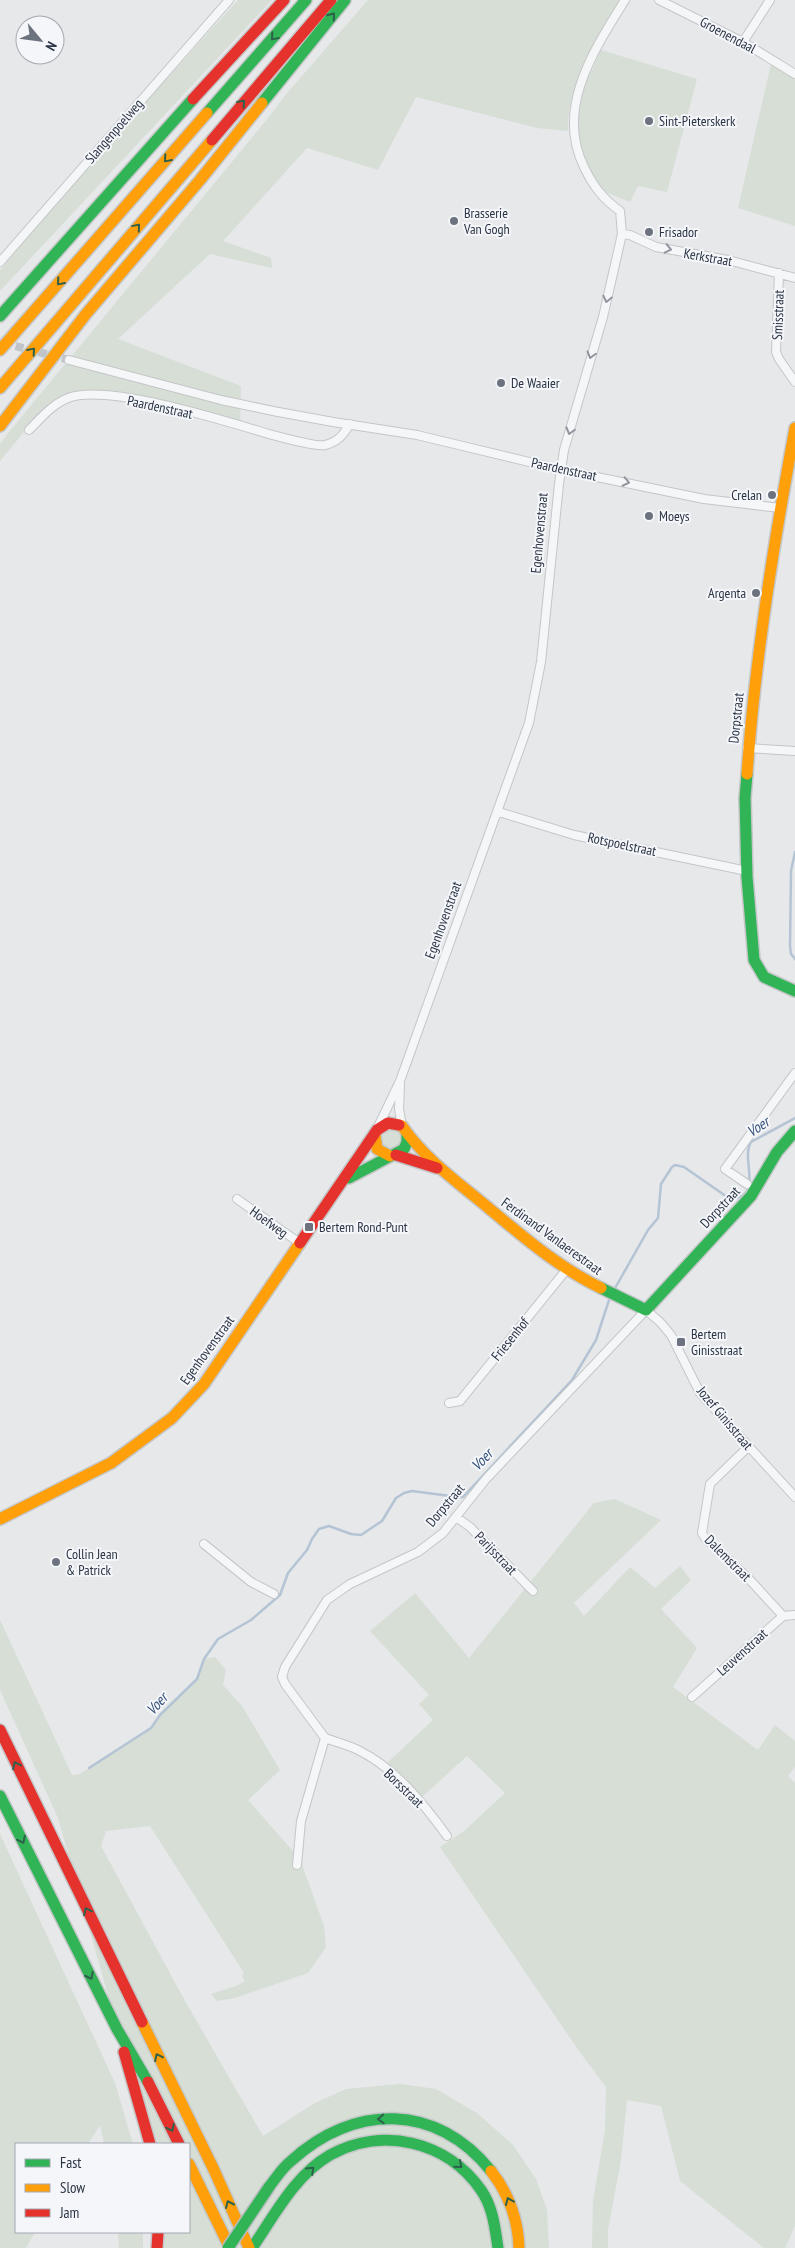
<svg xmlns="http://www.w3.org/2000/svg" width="795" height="2248" viewBox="0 0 795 2248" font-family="'PT Sans Narrow',sans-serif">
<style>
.green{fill:#d6ded6}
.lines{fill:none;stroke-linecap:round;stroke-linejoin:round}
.stream{stroke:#b4c4d5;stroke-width:2.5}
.street-tunnel{stroke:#c1c4c9;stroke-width:8;stroke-dasharray:8 4;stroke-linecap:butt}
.street-casing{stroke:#c4c6c8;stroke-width:10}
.fast-casing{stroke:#c4c6c8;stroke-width:14}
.slow-casing{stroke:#c4c6c8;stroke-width:14}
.jam-casing{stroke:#c4c6c8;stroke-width:14}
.street{stroke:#f5f6f7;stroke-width:8}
.fast{stroke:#30b455;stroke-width:11}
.slow{stroke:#ff9f0a;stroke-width:11}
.jam{stroke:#e5322d;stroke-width:11}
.fast-bridge-casing{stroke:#b8bbbf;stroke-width:14;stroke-linecap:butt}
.fast-bridge{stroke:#30b455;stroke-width:11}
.oneway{stroke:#2d614b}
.oneway2{stroke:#90959e}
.poi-dot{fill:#6c737f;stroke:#f4f6f9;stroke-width:2}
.labels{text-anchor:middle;stroke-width:4;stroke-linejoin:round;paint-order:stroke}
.street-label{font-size:14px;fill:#2b3445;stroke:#f4f6f9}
.poi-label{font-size:14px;fill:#2b3445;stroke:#f4f6f9;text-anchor:start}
.water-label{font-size:15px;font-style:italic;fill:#34527a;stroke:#f4f6f9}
</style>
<rect width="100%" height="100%" fill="#e6e8ea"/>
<path class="green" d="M238 0H272L0 291V270L127 122Z
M368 0H621C595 40 567 82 568 131L537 128 416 97 378 170 307 148 223 241 271 258 272 268 210 254 118 339 241 386 240 430 94 391 61 396 38 415 0 461V444L9 432 264 123 288 92Z
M601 50 697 79 667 192 638 186 630 202 601 190 592 176 579 146 577 124 582 92Z
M771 64 795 79V226L738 208Z
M380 1140a11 11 0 1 1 22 0a11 11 0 1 1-22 0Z
M615 1499 661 1520 574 1603 584 1616 630 1567 655 1588 680 1566 691 1580 661 1609 697 1648 673 1687 758 1750 775 1725 795 1741V1767L788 1776 795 1783V2226L785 2248H764L680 2181 661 2106 627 2100 621 2160 608 2230V2248H592L593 2201 605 2130 606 2087 579 2051 440 1847 464 1831 505 1793 467 1756 420 1799 385 1765 433 1720 419 1704 429 1695 370 1631 415 1593 469 1658 594 1503Z
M0 1620 72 1775 80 1774 151 1728 160 1715 197 1679 204 1659 215 1657 226 1670 223 1685 242 1706 280 1770 248 1800 300 1859 324 1926 326 1947 308 1973 235 1998 217 2001 211 1994 236 1986 245 1981 242 1976 244 1973 150 1826 106 1831 101 1846 185 2001 263 2136 315 2103 346 2089 400 2084 436 2089 477 2113 513 2145 536 2179 547 2210 549 2248H159L158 2232H189V2144H150L58 1818 0 1690Z
M0 1834 115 2083 133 2144H104L100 2125 88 2144H16V2232H35L26 2248H0Z
M118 2232H143V2248H119Z"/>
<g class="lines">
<path class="stream" d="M795 852 791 871 790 946 791 954 795 959
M614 1290 648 1230 658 1218 661 1184 672 1167 675 1165 684 1167 730 1199C765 1197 740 1159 751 1142L795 1118
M89 1768 151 1728 160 1715 197 1679 204 1659 218 1639 251 1620 280 1595 288 1573 307 1550 312 1539 319 1529 329 1526 351 1534 361 1535 382 1521 396 1498 404 1493 412 1491 450 1496 453 1498 463 1497 572 1380 596 1340 610 1297"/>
<path class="street-tunnel" d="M4 343 69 360"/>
<defs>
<path id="street" d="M659 0 743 42 795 74
M743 42 770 0
M622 234 630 235 656 247 728 260 795 278
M0 262 229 0
M779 273 776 352 779 359 795 382
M69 360 221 400 273 411 333 422 417 435 558 469 704 499 780 508
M29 430C42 417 53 403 71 397 112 385 225 421 269 434 280 437 316 447 325 445 338 442 344 434 350 424
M747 748 795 751
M499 812 574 835 747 871
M400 1085 399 1109 402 1126
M377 1129 400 1081 529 723 541 662 559 484 564 450 603 317 622 234 620 211C603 199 593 186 584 167 555 108 594 50 625 0
M747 1184 725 1169 795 1073
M237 1199 301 1244
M449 1403 460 1401 567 1269
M748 1447 710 1484 702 1533 705 1538 750 1580 783 1616
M456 1517 470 1527 533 1591
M204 1544 251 1582 274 1594
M692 1697 783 1616 795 1615
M325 1738 285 1684 282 1677 285 1667 327 1600 350 1584 418 1552 443 1533 486 1479 646 1310 660 1322 671 1335 700 1393 795 1497
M325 1738C336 1742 348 1745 358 1750 395 1768 424 1804 447 1836
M297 1865 301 1821 325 1738"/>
<path id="fast" d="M262 103 345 0
M207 113 306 0
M0 316 193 99
M747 774 745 798 747 877 754 960 764 977 795 991
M349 1178 404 1149 407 1142V1134
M601 1288 646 1310 751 1196 777 1152 795 1131
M0 1796 117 2029 148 2082
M269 2187C276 2178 282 2168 291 2161 354 2103 437 2103 491 2171
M252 2248C274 2216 295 2175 330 2155 382 2126 447 2141 481 2190 493 2207 495 2228 498 2248"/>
<path id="slow" d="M0 350 207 113
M0 388 212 140
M0 426 86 314 200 180 262 103
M747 774C755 658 774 542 795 428
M399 1125 402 1126C424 1158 456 1181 485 1205 521 1235 559 1268 601 1288
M375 1135 377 1149 390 1156
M0 1519 111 1463 172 1418 204 1384 300 1243
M142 2022 214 2170 249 2248
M189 2164 230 2248
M491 2171C509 2194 518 2219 519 2248"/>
<path id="jam" d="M193 99 284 0
M212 140 331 0
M396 1155 437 1168
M300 1243 377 1130 388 1123 399 1125
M0 1730 142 2022
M124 2052 150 2144
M148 2082 179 2144
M157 2248 158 2232"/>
</defs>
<use href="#street" class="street-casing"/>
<use href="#fast" class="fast-casing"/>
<use href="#slow" class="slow-casing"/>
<use href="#jam" class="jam-casing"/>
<use href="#street" class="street"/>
<use href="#fast" class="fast"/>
<use href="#slow" class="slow"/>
<use href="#jam" class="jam"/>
<defs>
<path id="fast-bridge" d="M228 2248 269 2187"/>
</defs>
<use href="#fast-bridge" class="fast-bridge-casing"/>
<use href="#fast-bridge" class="fast-bridge"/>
</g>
<defs><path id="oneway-chevron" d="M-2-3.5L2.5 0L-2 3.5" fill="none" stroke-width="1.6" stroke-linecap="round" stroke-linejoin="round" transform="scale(1.25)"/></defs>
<g class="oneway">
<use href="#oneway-chevron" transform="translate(332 16) rotate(-51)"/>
<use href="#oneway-chevron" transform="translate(274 37) rotate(131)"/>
<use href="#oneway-chevron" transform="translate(242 103) rotate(-49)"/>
<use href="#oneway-chevron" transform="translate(167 159) rotate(131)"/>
<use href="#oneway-chevron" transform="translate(137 227) rotate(-50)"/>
<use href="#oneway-chevron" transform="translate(60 282) rotate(131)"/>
<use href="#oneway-chevron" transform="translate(32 351) rotate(-49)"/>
<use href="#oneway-chevron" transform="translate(16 1765) rotate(-116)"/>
<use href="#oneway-chevron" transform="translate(22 1840) rotate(64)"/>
<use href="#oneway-chevron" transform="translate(87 1911) rotate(-116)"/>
<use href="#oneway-chevron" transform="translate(90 1976) rotate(63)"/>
<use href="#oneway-chevron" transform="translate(158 2057) rotate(-116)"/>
<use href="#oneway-chevron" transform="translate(381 2119) rotate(177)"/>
<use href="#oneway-chevron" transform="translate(171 2128) rotate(64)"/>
<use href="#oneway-chevron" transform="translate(459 2165) rotate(40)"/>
<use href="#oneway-chevron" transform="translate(311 2170) rotate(-44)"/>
<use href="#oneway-chevron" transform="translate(509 2201) rotate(-113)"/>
<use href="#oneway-chevron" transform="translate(229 2204) rotate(-114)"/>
</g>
<g class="oneway2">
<use href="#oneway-chevron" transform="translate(668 249) rotate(13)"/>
<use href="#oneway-chevron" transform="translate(607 299) rotate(103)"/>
<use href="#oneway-chevron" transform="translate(591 355) rotate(106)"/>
<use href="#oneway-chevron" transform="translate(570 431) rotate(106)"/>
<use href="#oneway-chevron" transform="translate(626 482) rotate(12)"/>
</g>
<g class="poi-dot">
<circle cx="649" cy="121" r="5"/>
<circle cx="454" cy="221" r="5"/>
<circle cx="649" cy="232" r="5"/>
<circle cx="501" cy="383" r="5"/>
<circle cx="772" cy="495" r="5"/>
<circle cx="649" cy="516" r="5"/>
<circle cx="756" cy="593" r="5"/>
<rect x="304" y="1222" width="10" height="10" rx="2.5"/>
<rect x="676" y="1337" width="10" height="10" rx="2.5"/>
<circle cx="56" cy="1562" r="5"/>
</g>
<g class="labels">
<g class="street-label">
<text transform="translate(728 35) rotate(28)" y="5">Groenendaal</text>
<text transform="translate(114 131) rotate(-49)" y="5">Slangenpoelweg</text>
<text transform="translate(708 257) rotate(10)" y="5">Kerkstraat</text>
<text transform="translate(778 315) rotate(-88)" y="5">Smisstraat</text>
<text transform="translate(160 407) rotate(12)" y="5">Paardenstraat</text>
<text transform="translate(564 469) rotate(12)" y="5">Paardenstraat</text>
<text transform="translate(539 533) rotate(-85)" y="5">Egenhovenstraat</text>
<text transform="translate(736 718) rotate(-84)" y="5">Dorpstraat</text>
<text transform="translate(622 844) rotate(12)" y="5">Rotspoelstraat</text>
<text transform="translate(443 920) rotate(-70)" y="5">Egenhovenstraat</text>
<text transform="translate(720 1207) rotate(-47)" y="5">Dorpstraat</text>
<text transform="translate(269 1222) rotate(36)" y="5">Hoefweg</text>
<text transform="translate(552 1236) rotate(36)" y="5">Ferdinand Vanlaerestraat</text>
<text transform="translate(510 1339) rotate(-51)" y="5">Friesenhof</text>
<text transform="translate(207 1350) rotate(-54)" y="5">Egenhovenstraat</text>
<text transform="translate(725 1418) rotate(50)" y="5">Jozef Ginisstraat</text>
<text transform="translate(445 1505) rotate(-50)" y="5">Dorpstraat</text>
<text transform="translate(496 1553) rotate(46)" y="5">Parijsstraat</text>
<text transform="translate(728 1558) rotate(45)" y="5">Dalemstraat</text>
<text transform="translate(742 1652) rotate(-42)" y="5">Leuvenstraat</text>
<text transform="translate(404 1788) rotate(44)" y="5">Borsstraat</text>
</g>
<g class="poi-label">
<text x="659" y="126">Sint-Pieterskerk</text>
<text x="464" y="218">Brasserie<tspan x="464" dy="16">Van Gogh</tspan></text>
<text x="659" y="237">Frisador</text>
<text x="511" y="388">De Waaier</text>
<text x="762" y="500" text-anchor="end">Crelan</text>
<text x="659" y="521">Moeys</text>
<text x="746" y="598" text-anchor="end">Argenta</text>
<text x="319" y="1232">Bertem Rond-Punt</text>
<text x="691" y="1339">Bertem<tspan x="691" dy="16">Ginisstraat</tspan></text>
<text x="66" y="1559">Collin Jean<tspan x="66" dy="16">&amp; Patrick</tspan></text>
</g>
<g class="water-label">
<text transform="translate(758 1127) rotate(-34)" y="5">Voer</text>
<text transform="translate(482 1460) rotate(-47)" y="5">Voer</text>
<text transform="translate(157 1704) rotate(-48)" y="5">Voer</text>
</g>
</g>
<rect x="15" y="2143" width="175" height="90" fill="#f4f6f9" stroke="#a4a8b1"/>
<rect x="25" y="2159" width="25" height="8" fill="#30b455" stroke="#a4a8b1"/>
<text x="60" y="2168" font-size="15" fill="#2b3445">Fast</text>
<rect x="25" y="2184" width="25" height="8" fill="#ff9f0a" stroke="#a4a8b1"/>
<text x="60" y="2193" font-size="15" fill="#2b3445">Slow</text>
<rect x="25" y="2209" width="25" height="8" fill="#e5322d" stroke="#a4a8b1"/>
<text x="60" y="2218" font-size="15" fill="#2b3445">Jam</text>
<g transform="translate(40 40) rotate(119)"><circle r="24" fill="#f4f6f9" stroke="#a4a8b1"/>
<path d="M0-4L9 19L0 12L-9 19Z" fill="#6c737f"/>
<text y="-8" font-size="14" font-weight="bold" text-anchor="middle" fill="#2b3445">N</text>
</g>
</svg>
